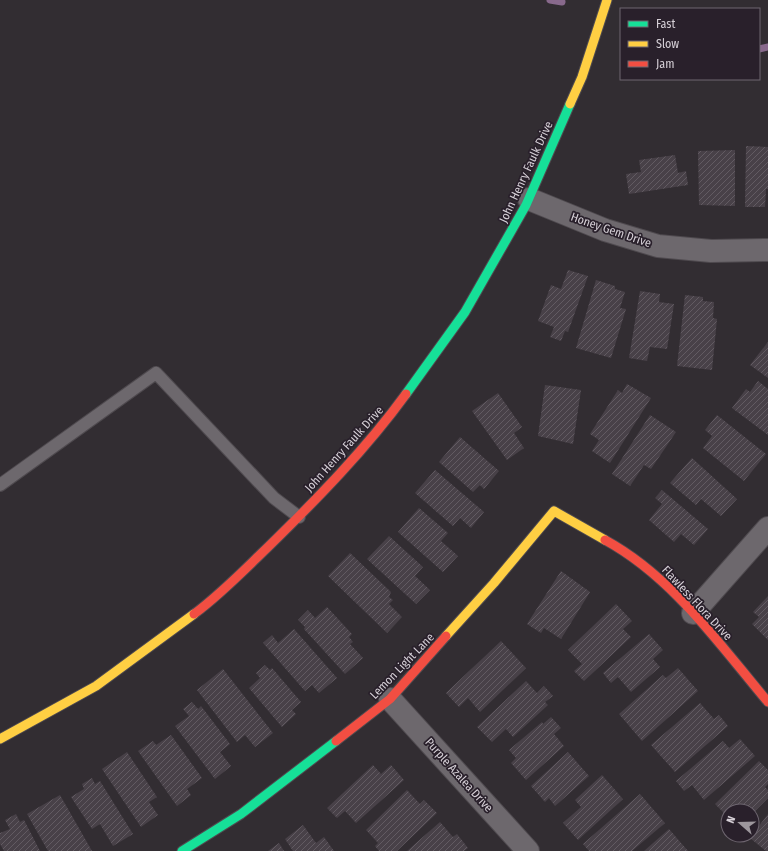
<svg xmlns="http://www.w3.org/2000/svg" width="768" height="851" viewBox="0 0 768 851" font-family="'Fira Sans Condensed',sans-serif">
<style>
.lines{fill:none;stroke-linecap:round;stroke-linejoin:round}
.stream{stroke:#88698c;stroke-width:7}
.building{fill:url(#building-hatch)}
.lane-casing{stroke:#4f4a4f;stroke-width:14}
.street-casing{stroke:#4f4a4f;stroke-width:24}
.fast-casing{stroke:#4f4a4f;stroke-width:11}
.slow-casing{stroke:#4f4a4f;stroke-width:11}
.jam-casing{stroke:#4f4a4f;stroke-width:11}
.lane{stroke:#6d686d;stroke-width:12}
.street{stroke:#6d686d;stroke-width:22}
.fast{stroke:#16e098;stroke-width:9}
.slow{stroke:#ffcf43;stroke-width:9}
.jam{stroke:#f24e42;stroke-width:9}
.labels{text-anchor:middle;stroke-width:3.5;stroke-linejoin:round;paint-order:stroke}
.street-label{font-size:12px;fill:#d6d0d7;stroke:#29202b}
</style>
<defs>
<pattern id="building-hatch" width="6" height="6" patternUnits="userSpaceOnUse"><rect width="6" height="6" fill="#484148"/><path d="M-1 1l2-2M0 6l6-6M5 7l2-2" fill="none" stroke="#625b62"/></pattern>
</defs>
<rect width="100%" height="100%" fill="#322d32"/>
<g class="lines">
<path class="stream" d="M550 0 562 2
M759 49 768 47"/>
</g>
<path class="building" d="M746 146 768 147V189H766L765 207H745Z
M735 150V206L699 205 698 151Z
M675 155 678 173 686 171 688 185 629 194 626 174 641 172 639 160Z
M568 270 588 276 568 332 565 331 561 341 550 337 554 327 538 321 551 285 561 289Z
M596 280 615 286V289L625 292 620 308 626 309 611 358 576 348Z
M640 291 660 294 659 302 674 304 667 349 650 347 647 361 629 358Z
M685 295 703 297V301L714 302 713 318 717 319 712 370 677 366Z
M768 342V378L750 365Z
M758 381 768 389V435L732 408 746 389 750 392Z
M627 384 651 398 610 463 592 451 599 440 590 434 618 390 622 393Z
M545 385 581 390 573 444 538 436Z
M498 393 522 427 514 433 524 448 507 460 472 411Z
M650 415 676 432 651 469 644 465 630 486 612 474Z
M717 415 766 454 744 481 703 448 712 436 705 430Z
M460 437 499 471 484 489 480 485 473 492 439 462Z
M692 458 737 499 721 516 701 499 696 505 670 483Z
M435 470 484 512 471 528 460 518 453 526 415 493Z
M662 490 708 529 694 545 681 534 674 542 649 520 662 504 655 498Z
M419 508 448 533 441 541 458 556 443 572 398 532Z
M389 536 423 567 415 576 430 590 416 604 367 559Z
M350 553 391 592 389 597 393 600 389 604 402 617 387 633 328 576Z
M561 571 590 592 561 639 544 628 541 633 527 624Z
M768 596V640L752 624 759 617 753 612Z
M616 604 632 621 623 629 631 637 584 681 574 671 582 664 568 650Z
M327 607 352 634 349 637 353 642 350 644 363 658 345 674 304 629 305 627 298 620 308 610 315 618Z
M294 629 337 678 319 693 312 685 305 691 263 643 272 635 278 643Z
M649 634 663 650 653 659 660 667 631 692 618 677 611 683 603 673Z
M501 641 526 668 480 712 468 698 459 707 446 693Z
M265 665 270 670 272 668 301 702 292 710 296 714 282 727 249 688 260 678 256 673Z
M678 668 698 691 642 741 619 714 663 675 666 678Z
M223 669 273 733 255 747 245 735 237 742 197 690Z
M526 681 537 693 544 686 553 696 545 702 548 705 513 737 506 729 492 742 477 727Z
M192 702 198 709 201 706 230 744 220 752 231 766 215 779 175 726 189 716 183 709Z
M700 703 714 719 719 715 728 726 675 772 651 745Z
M551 717 561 728 554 734 564 746 526 780 511 763 516 758 509 750 542 722 543 724Z
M171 735 202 778 187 789 191 795 177 806 138 751 153 741 156 745Z
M740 739 755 756 704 800 692 785 684 791 676 781 723 741 729 748Z
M127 752 157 797 149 802 158 815 141 827 102 769Z
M568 752 589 776 555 806 549 798 545 802 531 786Z
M759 761 768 770V784L765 787 768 790V798L752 814V811H737L733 807 725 814 715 804Z
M373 765 381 774 391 765 404 780 356 823 345 811 337 818 327 808Z
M602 775 623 799 578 840 563 823 581 807 575 800Z
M92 778 95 784 100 781 133 834 113 846 100 824 92 829 71 797 84 789 82 784Z
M407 790 420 804 424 800 437 813 397 851H379L375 846 378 843 366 830Z
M640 794 665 823 632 851H589L583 844Z
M60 795 92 851H48L27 814Z
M16 814 20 822 24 820 40 851H4L0 844V833L10 829 5 820Z
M768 814V851H766L750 838Z
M440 822 453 837 457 834 468 848 464 851H407Z
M303 825 316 843 324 837 334 851H293L285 839Z
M669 829 688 851H644Z
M279 843 284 851H268Z"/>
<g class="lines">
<defs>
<path id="lane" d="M0 485 156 373 274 498 299 517"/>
<path id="street" d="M529 199 605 230 658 246 711 251 768 250
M693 613 768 528
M390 699 528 851"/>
<path id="fast" d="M406 394 465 312 526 205 570 104
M182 851 241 814 336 741"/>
<path id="slow" d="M570 104 582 77 607 0
M446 636 494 583 554 511 605 540
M0 739 96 686 194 614"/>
<path id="jam" d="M605 540C673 577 719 644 768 702
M194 614C221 594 244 570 268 547 317 499 366 449 406 394
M336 741 390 699 446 636"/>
</defs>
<use href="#lane" class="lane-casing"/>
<use href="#street" class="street-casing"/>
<use href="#fast" class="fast-casing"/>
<use href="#slow" class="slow-casing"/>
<use href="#jam" class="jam-casing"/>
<use href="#lane" class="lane"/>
<use href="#street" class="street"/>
<use href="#fast" class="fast"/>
<use href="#slow" class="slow"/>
<use href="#jam" class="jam"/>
</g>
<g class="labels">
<g class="street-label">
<text transform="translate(526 172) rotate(-65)" y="4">John Henry Faulk Drive</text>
<text transform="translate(611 230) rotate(19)" y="4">Honey Gem Drive</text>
<text transform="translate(344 449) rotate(-48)" y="4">John Henry Faulk Drive</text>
<text transform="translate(697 603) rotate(47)" y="4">Flawless Flora Drive</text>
<text transform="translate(402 666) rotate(-46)" y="4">Lemon Light Lane</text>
<text transform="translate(459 775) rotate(48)" y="4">Purple Azalea Drive</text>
</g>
</g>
<rect x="620" y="8" width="140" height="72" fill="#29202b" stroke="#6e6670"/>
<rect x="628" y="21" width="20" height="6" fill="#16e098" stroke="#6e6670"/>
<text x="656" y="28" font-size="12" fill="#d6d0d7">Fast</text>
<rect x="628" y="41" width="20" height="6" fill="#ffcf43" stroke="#6e6670"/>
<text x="656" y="48" font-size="12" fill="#d6d0d7">Slow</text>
<rect x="628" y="61" width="20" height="6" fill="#f24e42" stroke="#6e6670"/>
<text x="656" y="68" font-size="12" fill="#d6d0d7">Jam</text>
<g transform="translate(740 823) rotate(290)"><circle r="19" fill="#29202b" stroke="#6e6670"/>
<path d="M0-3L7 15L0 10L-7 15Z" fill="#9d979d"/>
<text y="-6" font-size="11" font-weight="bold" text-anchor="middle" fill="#d6d0d7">N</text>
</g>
</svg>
